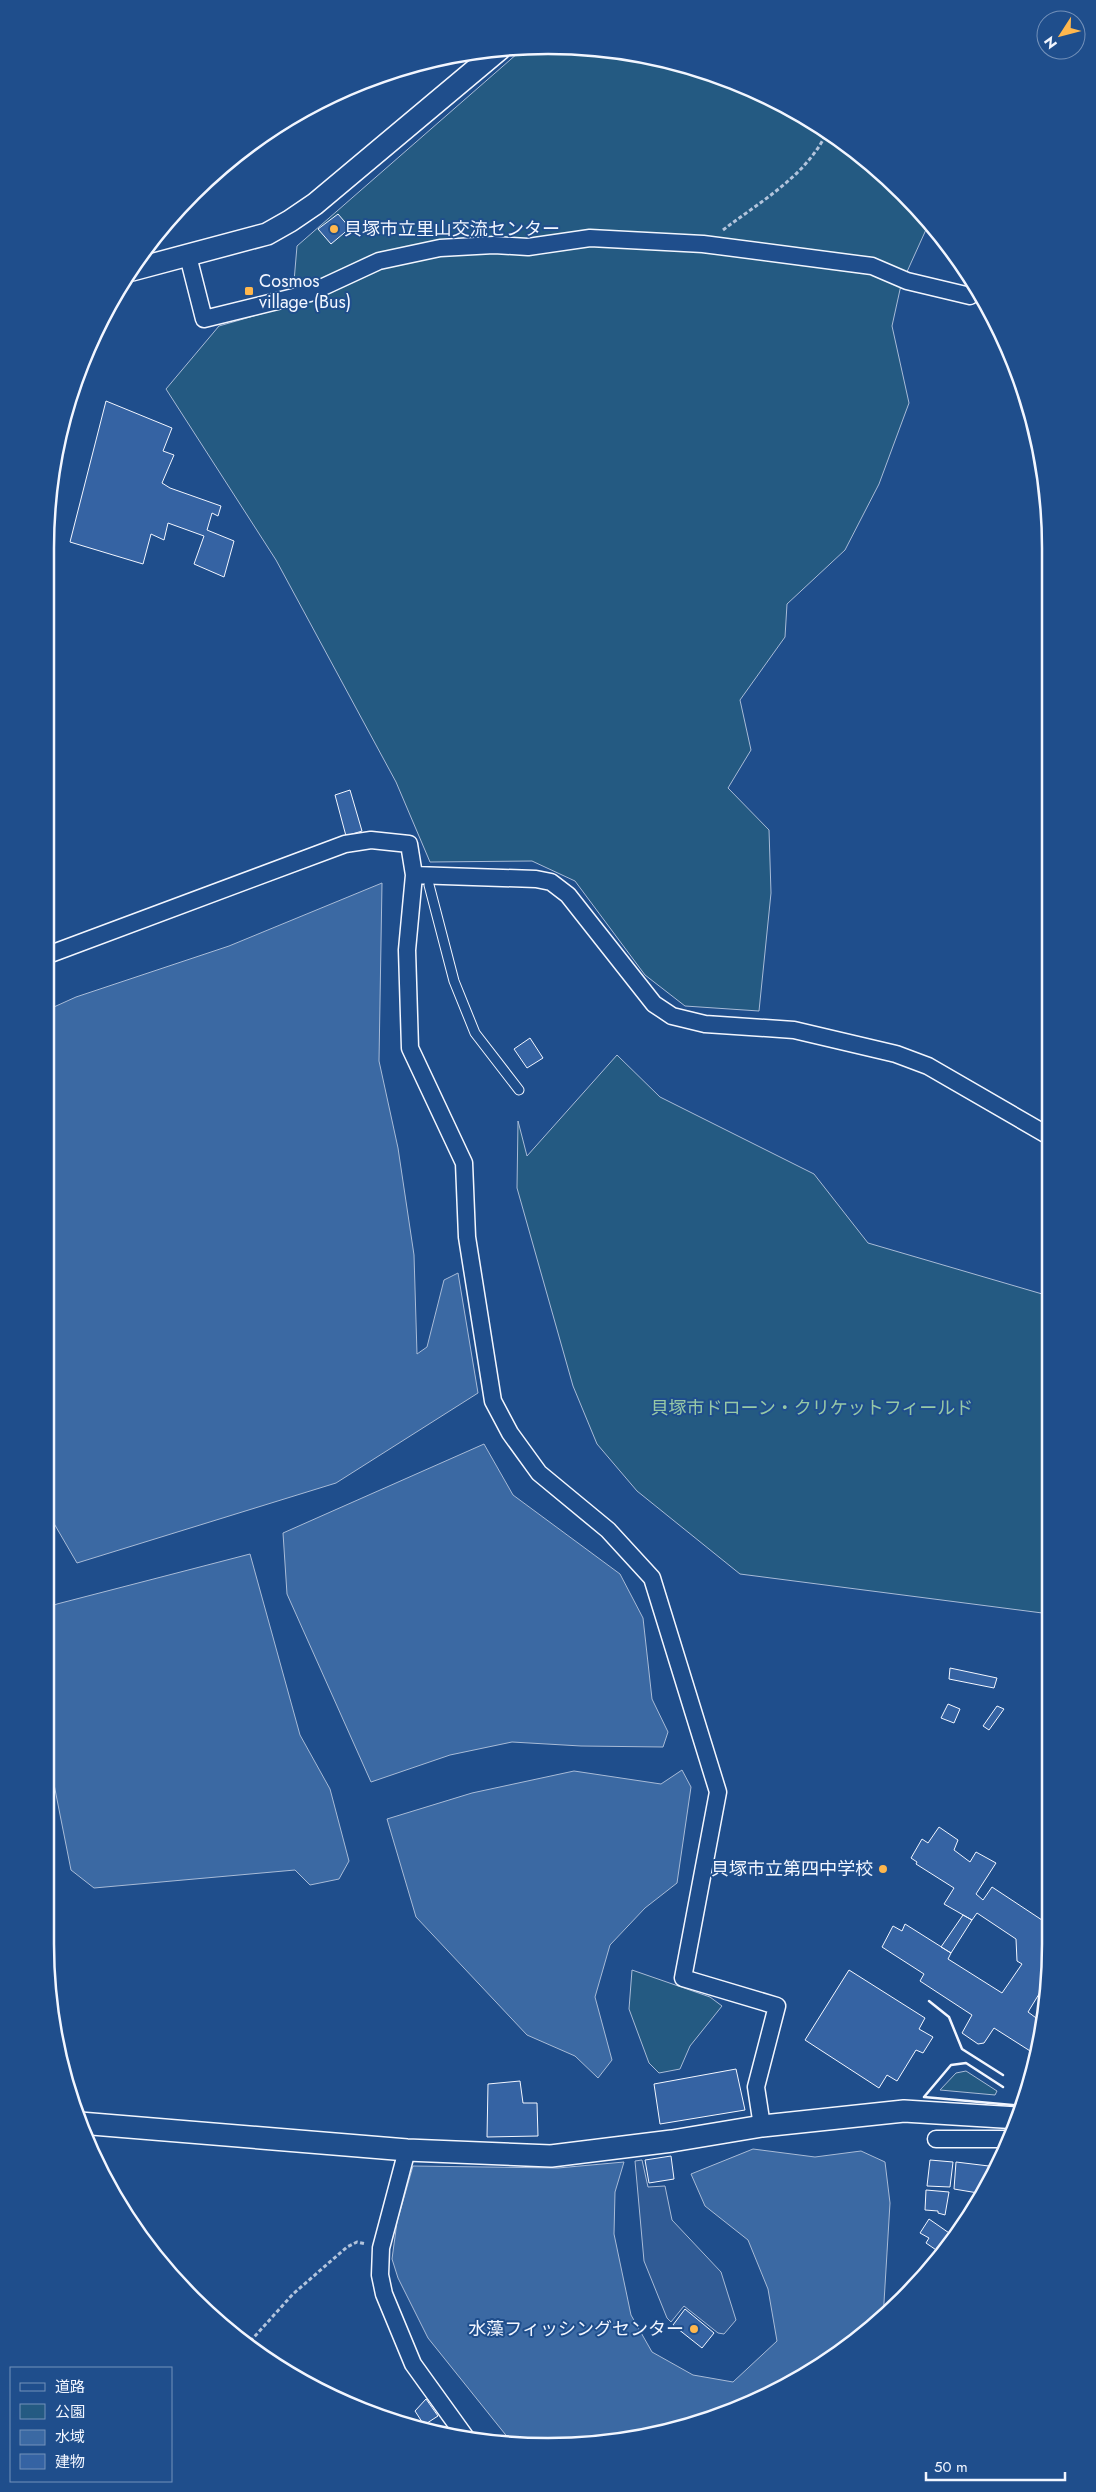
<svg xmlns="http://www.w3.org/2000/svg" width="1096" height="2492" viewBox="0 0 1096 2492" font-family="Jost,'Noto Sans JP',sans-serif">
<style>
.green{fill:#245a82;stroke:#a8bbd7}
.parking{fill:#305b95;stroke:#a8bbd7}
.water{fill:#3b69a3;stroke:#a8bbd7}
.building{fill:#3563a3;stroke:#f2f6ff}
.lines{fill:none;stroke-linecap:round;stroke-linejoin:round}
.service-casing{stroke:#f2f6ff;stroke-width:11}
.minor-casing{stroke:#f2f6ff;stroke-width:19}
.tertiary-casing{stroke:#f2f6ff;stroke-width:24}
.path{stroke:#b3c4dc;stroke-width:3;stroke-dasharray:4 2.5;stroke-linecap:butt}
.service{stroke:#1f4e8c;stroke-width:9}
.minor{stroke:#1f4e8c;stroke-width:16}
.tertiary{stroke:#1f4e8c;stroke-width:21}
.wall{stroke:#f2f6ff;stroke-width:2.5}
.poi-dot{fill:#ffb74d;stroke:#1f4e8c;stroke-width:2}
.labels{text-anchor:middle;stroke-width:4;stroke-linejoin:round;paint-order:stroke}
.poi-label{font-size:18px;fill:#f2f6ff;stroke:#1f4e8c;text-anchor:start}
.park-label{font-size:18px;fill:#97c8a6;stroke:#1f4e8c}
.rim{fill:none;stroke:#f2f6ff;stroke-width:2.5}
</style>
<rect width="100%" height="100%" fill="#1f4e8c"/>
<path class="green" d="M526 46 614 49 710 72 828 130 880 170 929 223 901 285 892 326 909 403 879 484 845 550 787 604 785 637 740 700 751 750 728 788 769 830 771 893 759 1011 685 1006 645 975 575 881 532 861 430 862 396 782 276 560 166 389 219 326 292 305 297 246Z
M617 1055 660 1097 814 1174 868 1243 1049 1296 1050 1614 740 1574 637 1491 597 1444 573 1386 517 1188 518 1121 527 1156Z
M632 1970 710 1997 722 2006 690 2046 680 2069 659 2073 649 2063 629 2009Z
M966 2071 997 2091 995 2095 940 2090 956 2073Z"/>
<path class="parking" d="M642 2160 648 2187 665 2186 672 2220 721 2272 736 2320 724 2334 718 2333 684 2306 671 2322 667 2318 644 2261 635 2161Z"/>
<path class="water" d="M382 883 379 1061 398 1148 414 1255 417 1354 427 1347 444 1280 458 1273 478 1393 336 1483 77 1563 45 1508V1011L76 997 229 946Z
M484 1444 513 1495 620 1574 643 1618 652 1699 668 1732 663 1747 581 1746 512 1742 450 1755 371 1782 287 1594 283 1533Z
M250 1554 300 1735 330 1789 349 1861 339 1879 310 1885 295 1870 94 1888 71 1870 47 1749 45 1735V1609L57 1604Z
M682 1770 691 1787 677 1883 645 1908 610 1945 595 1997 612 2060 598 2078 575 2056 527 2035 416 1917 387 1819 472 1793 574 1771 661 1784Z
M753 2149 815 2157 861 2151 885 2162 890 2203 883 2319 799 2380 709 2420 614 2443 548 2447 513 2444 428 2338 398 2278 392 2259 397 2222 413 2166 558 2168 624 2162 615 2192 614 2234 631 2315 652 2352 693 2375 733 2382 777 2341 768 2289 748 2240 705 2206 691 2174Z"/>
<path class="building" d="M338 214 350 228 331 244 318 229Z
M106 401 172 428 163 451 174 455 162 483 170 488 221 506 218 516 212 513 207 530 234 541 224 577 194 564 204 536 168 523 164 540 151 534 143 564 70 542Z
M350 790 362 831 346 836 335 795Z
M530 1038 543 1058 527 1068 514 1049Z
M950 1668 997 1678 994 1688 949 1679Z
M948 1704 960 1709 954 1723 941 1718Z
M997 1706 1004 1709 989 1730 983 1726Z
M939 1827 958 1840 954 1850 970 1862 976 1852 996 1863 976 1894 983 1900 992 1887 1051 1926 1047 1981 1028 2012 1043 2023 1038 2056 994 2028 984 2043 978 2044 962 2033 972 2015 920 1981 924 1974 882 1947 893 1926 902 1931 905 1924 951 1953 948 1959 1002 1993 1022 1964 1017 1961 1016 1939 977 1913 972 1920 944 1904 954 1888 916 1864 917 1862 911 1858 922 1839 928 1843Z
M963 1915 972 1920 951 1953 941 1947Z
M849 1970 925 2018 919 2029 933 2037 923 2053 916 2050 897 2081 887 2075 879 2088 805 2040Z
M736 2069 745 2110 660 2124 654 2084Z
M520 2081 523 2103H537L538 2136 487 2137 488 2084Z
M671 2156 674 2179 649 2183 645 2160Z
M930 2160 953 2162 950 2187 927 2186Z
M956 2162 997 2167 984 2194 954 2189Z
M926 2190 949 2192 945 2215 938 2213V2211L925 2210Z
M929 2219 952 2235 942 2254 926 2243 929 2238 920 2233Z
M685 2309 714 2333 702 2348 673 2325Z
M426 2399 438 2416 424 2425 415 2411Z"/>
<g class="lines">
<defs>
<path id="service" d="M429 885 454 981 475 1033 519 1090"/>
<path id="minor" d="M188 256 204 319 310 293 379 261 440 248 494 245 528 247 590 238 703 244 872 266 907 281 970 296
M414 875 536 879 551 882 568 895 654 1004 672 1016 705 1024 794 1030 896 1054 928 1066 1049 1136
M45 956 345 844 371 840 409 844 414 875 407 950 410 1048 464 1163 467 1237 493 1401 510 1433 539 1473 608 1530 652 1578 718 1792 683 1978 777 2006 756 2087 762 2126
M936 2139H1009
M407 2150 381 2248 380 2275 384 2294 413 2364 467 2439"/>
<path id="tertiary" d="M132 270 267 234 290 221 315 204 500 49
M80 2123 407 2150 551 2156 672 2141 762 2126 904 2111 1019 2118"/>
</defs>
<use href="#service" class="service-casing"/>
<use href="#minor" class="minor-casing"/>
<use href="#tertiary" class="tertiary-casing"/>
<path class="path" d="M723 230C761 201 808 175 828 130
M246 2346 293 2294 347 2247 357 2242 366 2244"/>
<use href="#service" class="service"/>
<use href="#minor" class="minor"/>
<use href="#tertiary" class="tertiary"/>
<path class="wall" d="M929 2001 949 2017 962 2049 1003 2075
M924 2097 951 2065 966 2063 1003 2087
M924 2097 1024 2106"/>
</g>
<g class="poi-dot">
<circle cx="334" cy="229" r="5"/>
<rect x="244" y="286" width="10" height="10" rx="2.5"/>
<circle cx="883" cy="1869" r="5"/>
<circle cx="694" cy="2329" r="5"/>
</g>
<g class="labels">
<g class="poi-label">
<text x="344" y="235">貝塚市立里山交流センター</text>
<text x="259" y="287">Cosmos<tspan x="259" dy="21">village (Bus)</tspan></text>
<text x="873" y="1875" text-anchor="end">貝塚市立第四中学校</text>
<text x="684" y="2335" text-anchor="end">水藻フィッシングセンター</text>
</g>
<g class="park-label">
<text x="812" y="1414">貝塚市ドローン・クリケットフィールド</text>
</g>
</g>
<path d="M0 0H1096V2492H0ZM548 54H548A494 494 0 0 1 1042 548V1944A494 494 0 0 1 548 2438H548A494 494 0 0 1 54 1944V548A494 494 0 0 1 548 54Z" fill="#1f4e8c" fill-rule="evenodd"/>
<path class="rim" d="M548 54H548A494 494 0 0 1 1042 548V1944A494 494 0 0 1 548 2438H548A494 494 0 0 1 54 1944V548A494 494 0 0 1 548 54Z"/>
<rect x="10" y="2367" width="162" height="115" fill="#1f4e8c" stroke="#7391ba"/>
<rect x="20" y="2383" width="25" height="8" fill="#1f4e8c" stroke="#7391ba"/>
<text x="55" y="2392" font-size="15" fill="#f2f6ff">道路</text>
<rect x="20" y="2404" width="25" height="15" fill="#245a82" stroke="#7391ba"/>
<text x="55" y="2417" font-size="15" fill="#f2f6ff">公園</text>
<rect x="20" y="2430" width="25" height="15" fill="#3b69a3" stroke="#7391ba"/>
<text x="55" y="2442" font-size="15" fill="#f2f6ff">水域</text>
<rect x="20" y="2454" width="25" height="15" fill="#3563a3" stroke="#7391ba"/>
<text x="55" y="2467" font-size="15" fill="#f2f6ff">建物</text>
<g transform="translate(1061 35) rotate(234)"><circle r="24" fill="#1f4e8c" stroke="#7391ba"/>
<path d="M0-4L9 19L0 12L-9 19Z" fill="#ffb74d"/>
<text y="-8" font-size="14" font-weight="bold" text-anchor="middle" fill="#f2f6ff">N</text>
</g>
<path d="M926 2472v8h139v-8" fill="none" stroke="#f2f6ff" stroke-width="2.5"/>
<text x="934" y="2472" font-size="15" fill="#f2f6ff" stroke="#1f4e8c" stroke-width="4" paint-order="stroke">50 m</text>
</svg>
